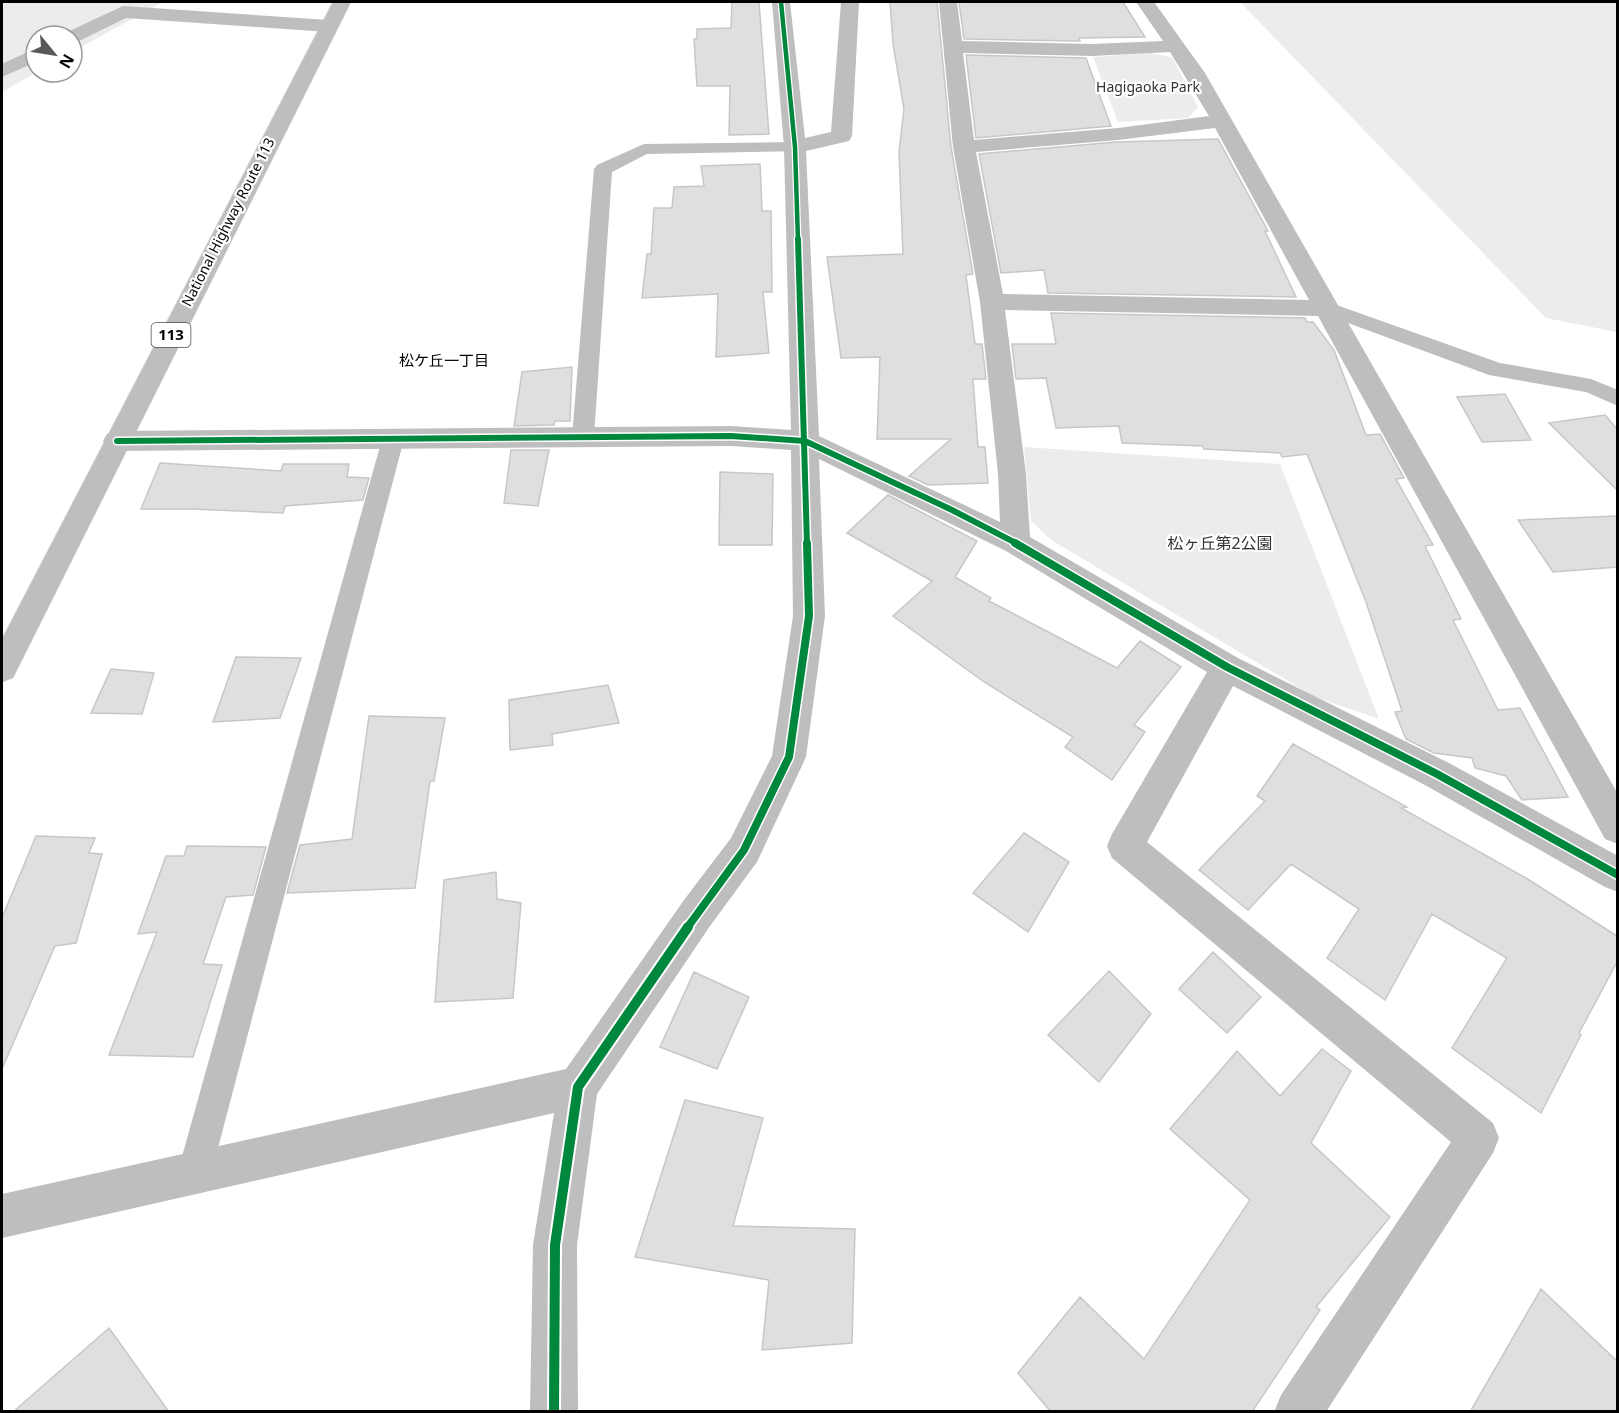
<svg xmlns="http://www.w3.org/2000/svg" width="1619" height="1413" viewBox="0 0 1619 1413" font-family="'Noto Sans','Noto Sans JP',sans-serif">
<style>
.green{fill:#ececec}
.building{fill:#dfdfdf;stroke:#c7c7c7;stroke-width:1.5}
.lines{fill:none;stroke-linecap:round;stroke-linejoin:round}
.trunk-casing{stroke:#dbdbdb;stroke-width:1}
.service{fill:#bebebe;fill-rule:evenodd}
.minor{fill:#bebebe;fill-rule:evenodd}
.trunk{fill:#bebebe;fill-rule:evenodd}
.cycleway-far3-casing{stroke:#fff;stroke-width:7}
.cycleway-far2-casing{stroke:#fff;stroke-width:9}
.cycleway-far1-casing{stroke:#fff;stroke-width:11}
.cycleway-casing{stroke:#fff;stroke-width:14}
.cycleway-far3{stroke:#00873e;stroke-width:4.5}
.cycleway-far2{stroke:#00873e;stroke-width:6}
.cycleway-far1{stroke:#00873e;stroke-width:8}
.cycleway{stroke:#00873e;stroke-width:10}
.labels{text-anchor:middle;stroke-width:4.5;stroke-linejoin:round;paint-order:stroke}
.far-park-label{font-size:14px;fill:#333;stroke:#fff}
.far-street-label{font-size:14px;fill:#000;stroke:#fff}
.shield{fill:#fff;stroke:#4c4c4c;stroke-width:1.5}
.shield-label{font-size:15px;font-weight:bold;fill:#000}
.far-neighbourhood-label{font-size:15px;fill:#000;stroke:#fff}
.park-label{font-size:16px;fill:#333;stroke:#fff}
</style>
<rect width="100%" height="100%" fill="#fff"/>
<path class="green" d="M2 2H163L72 52V36H36L37 72 2 92Z
M1240 2H1617V332L1546 318Z
M1150 53 1172 57 1198 107 1188 118 1118 122 1093 57Z
M1024 447 1280 464 1379 719 1315 697 1051 540 1031 521Z"/>
<path class="building" d="M732 2H759L769 134 729 135 730 86H697L694 39H697V29L731 28Z
M890 2H937L951 147 973 274 966 275 975 344H982L986 379H973L978 447H985L988 483 928 485 909 476 951 439H877L880 357 841 358 827 257 903 254 899 152 904 109 893 44Z
M959 2H1123L1145 37 1079 38 1080 41 964 39Z
M966 55 1086 58 1111 126 976 138Z
M1218 139 1268 231H1265L1296 297 1048 293 1044 270 1001 273 979 154 1116 142Z
M760 164 762 211H771L772 292H763L769 353 716 357 718 294 642 298 647 254H651L654 208H672L674 187 704 186 701 166Z
M1051 313 1305 318 1307 322H1313L1334 350 1366 435 1380 434 1404 478 1396 479 1433 545 1425 546 1461 619 1453 620 1498 710 1520 708 1568 797 1522 800 1506 776 1475 768 1472 758 1434 753 1406 739 1395 712 1402 711 1366 602 1307 454 1282 457 1280 453 1204 449 1203 446 1122 443 1119 426 1056 428 1046 378 1016 379 1012 344H1056Z
M572 367 570 421H555L554 425 514 426 522 372Z
M1505 394 1531 440 1482 442 1457 397Z
M1605 415 1617 429V490L1549 423Z
M511 450H549L538 506 504 503Z
M160 463 281 471 283 464H349L347 477 369 478 363 500 285 506 283 513 192 509H141Z
M720 472 773 474 772 545H719Z
M888 495 977 541 955 577 991 598 989 601 1117 668 1140 641 1181 667 1134 725 1145 732 1112 780 1065 747 1073 737 984 682 893 616 932 581 847 533Z
M1617 516V567L1553 572 1518 520Z
M236 657 301 658 280 718 213 722Z
M111 669 154 673 142 714 91 713Z
M608 685 619 723 552 734 553 745 510 750 509 700Z
M369 716 445 718 434 781H430L415 888 287 893 300 845 352 839Z
M1293 744 1407 807 1401 808 1526 878 1617 936V962L1579 1033 1581 1035 1541 1113 1452 1048 1507 958 1432 914 1385 1000 1327 958 1359 909 1291 864 1248 910 1199 870 1265 801 1257 796Z
M1024 833 1069 862 1028 932 973 893Z
M36 836 95 838 89 853 102 854 76 943 55 946 2 1069V918Z
M187 846 266 847 253 895 226 897 203 964 222 965 193 1057 109 1055 157 932 138 934 166 856H184Z
M496 872 497 899 521 903 513 998 435 1002 444 880Z
M1213 952 1261 997 1227 1033 1179 989Z
M1109 971 1151 1014 1099 1082 1048 1035Z
M694 972 749 997 717 1069 660 1047Z
M1322 1049 1351 1071 1311 1143 1390 1217 1316 1307 1320 1310 1252 1412H1051L1018 1373 1080 1297 1144 1359 1250 1200 1170 1129 1237 1051 1280 1096Z
M685 1100 763 1118 733 1226 855 1229 852 1343 762 1350 769 1280 635 1257Z
M1541 1289 1617 1361V1412H1470Z
M109 1328 169 1412H13Z"/>
<g class="lines">
<defs>
<path id="trunk" d="M333 2H351L13 678 2 682V639Z"/>
</defs>
<use href="#trunk" class="trunk-casing"/>
<path class="service" d="M795 142 801 143 804 147 801 151 647 154 612 172 594 437 591 443 583 445 575 443 572 437 594 169 597 165 644 144Z
M1328 302 1500 363 1591 379 1618 390V406L1586 392 1489 375 1321 313 1318 308 1321 303Z
M393 431 401 433 404 439 212 1171 207 1183 195 1188 183 1183 178 1171 382 439 385 433Z"/>
<path class="minor" d="M772 2H790L805 138 831 132 841 2H859L852 136 849 141 806 151 819 436 1000 522 998 474 980 302 953 147 939 2H957L962 41 1092 44 1163 41 1136 2H1154L1205 73 1618 794V844L1605 839 1318 316 1005 310 1026 474 1030 537 1238 658 1449 763 1618 856V892L1605 887 1425 785 1233 686 1147 842 1493 1123 1499 1138 1493 1153 1326 1412H1274L1281 1395 1451 1142 1112 858 1107 846 1112 834 1207 672 1006 551 819 459 825 616 806 757 757 862 710 926 597 1094 577 1245 578 1412H530L533 1245 554 1113 2 1238V1194L566 1069 684 900 731 838 772 756 793 616 791 450 731 446 117 451 107 448 103 441 107 434 117 431 731 426 791 430 784 147ZM1170 52 1209 116 1118 128 974 140 963 53 1092 56ZM1215 128 1309 300 1003 294 976 152 1118 140Z
M123 6 328 20 335 22 338 26 335 30 328 32 126 18 79 41 72 43V36H63L65 33Z
M36 48V62L2 77V64Z"/>
<use href="#trunk" class="trunk"/>
<defs>
<path id="cycleway-far3" d="M781 2 795 147 798 241"/>
<path id="cycleway-far2" d="M798 239 807 544
M117 441 731 436 805 441 952 510 1018 544"/>
<path id="cycleway-far1" d="M1015 543 1227 667 1437 774 1618 875
M687 928 744 850 789 757 809 616 807 543"/>
<path id="cycleway" d="M554 1412 555 1245 578 1087 688 927"/>
</defs>
<use href="#cycleway-far3" class="cycleway-far3-casing"/>
<use href="#cycleway-far2" class="cycleway-far2-casing"/>
<use href="#cycleway-far1" class="cycleway-far1-casing"/>
<use href="#cycleway" class="cycleway-casing"/>
<use href="#cycleway-far3" class="cycleway-far3"/>
<use href="#cycleway-far2" class="cycleway-far2"/>
<use href="#cycleway-far1" class="cycleway-far1"/>
<use href="#cycleway" class="cycleway"/>
</g>
<g class="labels">
<g class="far-park-label">
<text x="1148" y="92">Hagigaoka Park</text>
</g>
<g class="far-street-label">
<text transform="translate(228 222) rotate(-63)" y="5">National Highway Route 113</text>
</g>
<rect class="shield" x="151.5" y="323" width="39" height="24" rx="4.5"/>
<g class="shield-label">
<text x="171" y="340">113</text>
</g>
<g class="far-neighbourhood-label">
<text x="444" y="366">松ケ丘一丁目</text>
</g>
<g class="park-label">
<text x="1220" y="549">松ヶ丘第2公園</text>
</g>
</g>
<rect width="1619" height="1413" fill="none" stroke="#000000" stroke-width="6"/>
<g transform="translate(54 54) rotate(120)"><circle r="28" fill="#ffffff" stroke="#999999" stroke-width="1.5"/>
<path d="M0-4.5L10 22L0 15L-10 22Z" fill="#595959"/>
<text y="-9" font-size="16" font-weight="bold" text-anchor="middle" fill="#000000">N</text>
</g>
</svg>
